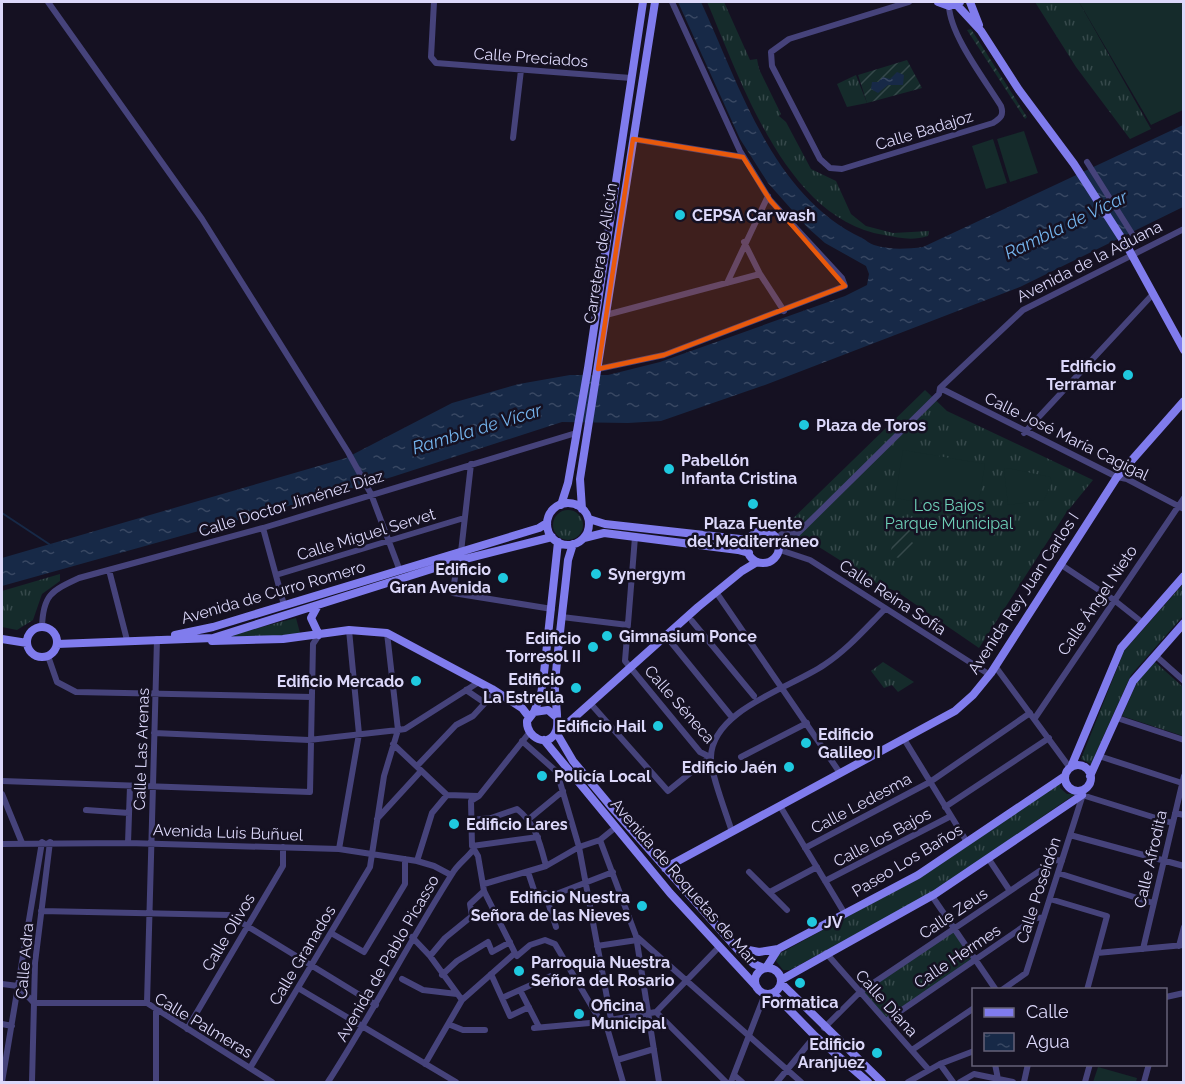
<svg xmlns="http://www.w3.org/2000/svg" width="1185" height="1084" viewBox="0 0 1185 1084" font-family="Raleway,sans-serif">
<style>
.grass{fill:url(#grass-tufts)}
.garden{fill:url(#garden-furrows)}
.pitch{fill:#152b2b}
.water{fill:url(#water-ripples)}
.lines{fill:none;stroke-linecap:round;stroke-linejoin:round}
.stream{stroke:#172947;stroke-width:2}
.street{stroke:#46437b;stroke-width:6}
.secondary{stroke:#807ced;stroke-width:8}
.marked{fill:#e8590c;fill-opacity:0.2;stroke:#e8590c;stroke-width:4.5;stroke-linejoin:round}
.poi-dot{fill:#1fc9df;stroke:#151122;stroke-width:2}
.labels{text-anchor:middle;stroke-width:5;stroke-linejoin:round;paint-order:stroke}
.street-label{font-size:16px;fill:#dcd8fa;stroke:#151122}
.poi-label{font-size:16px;font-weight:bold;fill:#dcd8fa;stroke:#151122;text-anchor:start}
.park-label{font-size:16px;fill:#6ed0b8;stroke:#151122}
.water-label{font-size:18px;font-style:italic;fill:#74b3ec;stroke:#151122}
</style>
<defs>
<pattern id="grass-tufts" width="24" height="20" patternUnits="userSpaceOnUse" patternTransform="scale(1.5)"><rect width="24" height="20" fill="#152b2b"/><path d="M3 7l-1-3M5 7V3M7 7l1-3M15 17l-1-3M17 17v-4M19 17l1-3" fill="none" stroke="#36494b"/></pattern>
<pattern id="garden-furrows" width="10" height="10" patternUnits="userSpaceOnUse" patternTransform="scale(1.5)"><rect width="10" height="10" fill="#152b2b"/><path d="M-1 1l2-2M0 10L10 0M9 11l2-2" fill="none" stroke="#36494b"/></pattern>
<pattern id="water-ripples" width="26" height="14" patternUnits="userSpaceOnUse" patternTransform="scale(1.5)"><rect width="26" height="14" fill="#172947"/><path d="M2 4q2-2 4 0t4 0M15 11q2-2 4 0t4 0" fill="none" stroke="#384762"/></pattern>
</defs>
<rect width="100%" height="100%" fill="#151122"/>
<path class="grass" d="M707 2H724L750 60 757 59 759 69 781 114 779 116 786 122 811 169 836 181 851 214 866 226 893 233 929 231 928 236C912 241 900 238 884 235 786 220 741 80 707 2Z
M1035 2H1079L1151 129 1130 139 1076 67Z
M856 75 867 103 847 107 837 84Z
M925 390 947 411 1093 480 1066 513 979 648 896 591 881 586 819 547 779 532Z
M553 525a15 15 0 1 1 30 0a15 15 0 1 1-30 0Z
M60 574V581L42 594 33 620 17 630 2 627V591Z
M1183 584V616L1131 675 1091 764 1081 759 1124 651Z
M296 618 300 633 283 636 223 637Z
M883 662 914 682 898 692 892 685 884 688 871 671Z
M1155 662 1183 687V736L1122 716 1138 680Z
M1060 783V788L1067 794H1075L937 890 790 970H783L776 961 779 954 927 873Z
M954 928 976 960 886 1021 860 992Z"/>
<path class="garden" d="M971 29 1027 117 1025 119 967 30Z
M907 60 922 88 867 103 858 75Z
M902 525 911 528V540L917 550 907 561 890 555 892 545 896 540V529Z"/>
<path class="pitch" d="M1079 2H1183V110L1151 125Z
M1024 131 1038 173 1010 182 997 139Z
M993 139 1007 183 986 189 972 146Z
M903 450 985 464 977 512 895 498Z
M1008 468 1050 477 1052 482 1044 500 1008 505 1004 469Z
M1098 1067 1137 1078 1136 1082H1093Z"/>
<path class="water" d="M678 2H701C740 86 772 195 862 238 866 240 870 244 874 245 890 250 906 249 923 247L1183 125V207L1020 287 765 385 661 421 628 423 562 422 392 477 2 586V558L346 458 452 403 519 384 570 375H608L660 362 845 296 867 285 869 274 866 266 825 243 808 228 768 183 740 139Z
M897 72 904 75 903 85H888L878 93 871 89 872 82H878L883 77 890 79Z"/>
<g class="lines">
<path class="stream" d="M2 513 52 546"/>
<path class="street" d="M48 2 202 219 348 452 371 494 400 571
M434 2 431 57 436 63 631 78
M909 2 789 39 771 52 772 66 820 159 830 168 842 169 993 123C1001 118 1004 115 1001 106 985 80 950 35 949 6
M513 138 521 70
M633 139 743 157
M1087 162 1136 240
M744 242 760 274
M727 283 768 196
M606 315 760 274 784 311
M598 369 664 355 845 286 842 278 770 200 740 151 672 2
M940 388 1117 477 1127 479 1184 509
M1024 433 1153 294
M263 528 284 605
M777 538 784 532 798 533 939 394 940 388 1023 310 1184 229
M780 550 810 560 990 675
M461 552 471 464
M457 561 453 593 552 609
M1060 564 1114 600 1143 623
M109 570 127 640
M276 575 464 518
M716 592 840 773
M562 617 628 625
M692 621 754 696
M42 627C43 595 51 591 79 578L263 528 576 433
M666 636 731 716
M48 656 57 682 76 692 312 697
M1156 656 1184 681
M995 666 1070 768
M466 690 485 703
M590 703 668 791 710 757 700 752 625 661 635 537
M1035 718 1184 498
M1117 718 1184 740
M154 733 309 740 398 730 405 729 479 682
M904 739 967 842
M522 741 557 772 579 847 611 1019
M393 744 447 795 478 796
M1099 756 1182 783
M741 757 807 723
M417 766 456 725 473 716 496 691
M2 781 310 792 313 644 319 635
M2 794 22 843
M1082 795 1172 823
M780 806 845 914
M945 807 1049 738
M86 810 129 813
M1175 813 1184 815
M377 819 421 771
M529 819 563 791
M471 820 491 818 517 809C536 824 540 843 546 866
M732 832C727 815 710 773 711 757 712 710 790 688 824 665 847 650 866 628 885 609
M1070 835 1184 866
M600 840 636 936 659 1082
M128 843 130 786
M2 844 128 843 339 849 417 861 434 866 451 875
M472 846 538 837
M805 848 930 782 1030 713
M339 849 359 734 349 630
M988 858 1010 891
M417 861 432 813 447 795
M528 872 536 896 545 893 556 927
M749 872 787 910
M1058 873 1153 903
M825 881 951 816
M484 884 546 866 579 847 600 840 616 827
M770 892 817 867
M932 896 996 990
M546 898 613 872
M1050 899 1107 916 1087 990
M41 911 229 915 376 1005
M331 933 364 952 405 884V859
M636 936 801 1082
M412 937 430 956 462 1000
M597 946 637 940
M1179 946 1184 927
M1143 949 1184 776
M515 953 484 891 478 856 472 846 471 801 479 796 529 733
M826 953 929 1070
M1097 953 1184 945
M430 956 445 938 472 916 470 904 484 891
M491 974 510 1016 529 1007
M442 975 457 961 488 942 492 952 510 942
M402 979 423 990 457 994
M2 984 18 986 34 1003H147L272 1082
M298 988 456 1082
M520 990 539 1027
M1002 990 1026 973 1085 788
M1166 997 1184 993
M502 998 551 976
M147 1003 157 639
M656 1012 726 1082
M610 1020 656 1012 719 947
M886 1021 1036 918 1044 917
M2 1024 12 1026
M448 1024 463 1030H485
M534 1028 601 1022
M824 1028 860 992 1056 860 1062 861
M187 1029 283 866V847
M912 1050 974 1008
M617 1060 654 1049
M425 1064 462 1000 515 953 517 956 530 945 545 940 555 944 601 1022 606 1024 623 1082
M940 1064 953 1082
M995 1064 998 1079
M250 1068 370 867 384 776 398 730 387 633
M734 1075 742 1082
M2 1082 42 842
M32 1082 35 963 50 842
M156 1082V1009
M328 1082C372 1014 409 942 452 874 457 865 467 858 473 850
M731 1082 765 994
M777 1082 815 1036
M908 1082 940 1064 974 1051
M960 1082 974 1074 1013 1082
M1024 1082 1028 1064
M1085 1082 1090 1064
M1144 1082 1149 1064"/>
<path class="secondary" d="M938 2 949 6 960 2
M970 2 979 25
M956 4 981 31 1019 90 1074 164 1128 248 1184 350
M547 524a21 21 0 1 1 42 0a21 21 0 1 1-42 0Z
M561 505 568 483 588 368 643 2
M582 509 580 479 655 2
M589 519 605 524 749 540
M747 547a16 16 0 1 1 32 0a16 16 0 1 1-32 0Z
M584 538 604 533 738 550 749 553
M317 607 311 618 319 635
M27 642a15 15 0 1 1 30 0a15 15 0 1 1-30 0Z
M175 635 213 627 539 528 547 523
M2 639 27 643
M212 641 283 639 349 630 387 633 492 689 522 708 529 717
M57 644 213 638 457 561 552 537
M534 712 541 695 544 673 558 542
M555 716 548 710 534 712 527 721C526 738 549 749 556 731 560 722 554 696 555 685 558 643 564 601 568 560L573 544
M557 728 567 724 698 607 742 571 757 562
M556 732 573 761 608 803 740 952 754 964 764 968
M544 740 670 893 755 985
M1065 778a13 13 0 1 1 26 0a13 13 0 1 1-26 0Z
M1071 767 1121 648 1184 576
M1090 776 1133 681 1184 623
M665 868 955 711 973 695 991 673 1117 477 1184 401
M738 948 759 952 778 949
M766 968 778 949 918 875 1065 776
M755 981a13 13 0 1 1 26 0a13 13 0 1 1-26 0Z
M781 980 935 894 1082 795
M781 983 882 1082
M773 993 815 1036 868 1082"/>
</g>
<path class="marked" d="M633 139 743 157 770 200 845 286 664 355 598 369Z"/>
<g class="poi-dot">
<circle cx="680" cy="215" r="6"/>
<circle cx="1128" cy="375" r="6"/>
<circle cx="804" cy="425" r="6"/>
<circle cx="669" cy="469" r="6"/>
<circle cx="753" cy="504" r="6"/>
<circle cx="596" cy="574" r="6"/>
<circle cx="503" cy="578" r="6"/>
<circle cx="607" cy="636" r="6"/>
<circle cx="593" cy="647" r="6"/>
<circle cx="416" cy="681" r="6"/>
<circle cx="576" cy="688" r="6"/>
<circle cx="658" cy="726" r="6"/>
<circle cx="806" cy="743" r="6"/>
<circle cx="789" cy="767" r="6"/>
<circle cx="542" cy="776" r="6"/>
<circle cx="454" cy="824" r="6"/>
<circle cx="642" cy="906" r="6"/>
<circle cx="812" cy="922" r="6"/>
<circle cx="519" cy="971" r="6"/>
<circle cx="800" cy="983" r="6"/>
<circle cx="579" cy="1014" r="6"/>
<circle cx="877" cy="1053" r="6"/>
</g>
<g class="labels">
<g class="street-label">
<text transform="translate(531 57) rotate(4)" y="6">Calle Preciados</text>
<text transform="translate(924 130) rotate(-17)" y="6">Calle Badajoz</text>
<text transform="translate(600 253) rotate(-81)" y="6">Carretera de Alicún</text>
<text transform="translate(1089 261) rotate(-27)" y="6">Avenida de la Aduana</text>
<text transform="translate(1067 436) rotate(26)" y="6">Calle José María Cagigal</text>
<text transform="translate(291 503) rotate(-17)" y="6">Calle Doctor Jiménez Díaz</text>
<text transform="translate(366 534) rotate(-17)" y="6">Calle Miguel Servet</text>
<text transform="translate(273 592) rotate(-16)" y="6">Avenida de Curro Romero</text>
<text transform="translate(1023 593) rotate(-57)" y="6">Avenida Rey Juan Carlos I</text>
<text transform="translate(893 597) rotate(33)" y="6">Calle Reina Sofía</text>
<text transform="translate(1097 600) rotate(-56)" y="6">Calle Ángel Nieto</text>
<text transform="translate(680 704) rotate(49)" y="6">Calle Séneca</text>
<text transform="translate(141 749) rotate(-88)" y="6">Calle Las Arenas</text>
<text transform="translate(861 803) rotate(-28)" y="6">Calle Ledesma</text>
<text transform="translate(228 832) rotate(2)" y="6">Avenida Luis Buñuel</text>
<text transform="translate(882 837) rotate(-28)" y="6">Calle los Bajos</text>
<text transform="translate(1150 859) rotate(-77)" y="6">Calle Afrodita</text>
<text transform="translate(907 860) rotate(-31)" y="6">Paseo Los Baños</text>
<text transform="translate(684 881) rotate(49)" y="6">Avenida de Roquetas de Mar</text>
<text transform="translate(1038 890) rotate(-72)" y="6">Calle Poseidón</text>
<text transform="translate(953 913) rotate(-34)" y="6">Calle Zeus</text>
<text transform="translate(228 932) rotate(-59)" y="6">Calle Olivos</text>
<text transform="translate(302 955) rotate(-59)" y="6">Calle Granados</text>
<text transform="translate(957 956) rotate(-34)" y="6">Calle Hermes</text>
<text transform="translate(387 958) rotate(-60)" y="6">Avenida de Pablo Picasso</text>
<text transform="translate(24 961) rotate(-85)" y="6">Calle Adra</text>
<text transform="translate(887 1003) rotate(48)" y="6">Calle Diana</text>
<text transform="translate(204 1025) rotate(31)" y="6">Calle Palmeras</text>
</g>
<g class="poi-label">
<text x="692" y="221">CEPSA Car wash</text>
<text x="1116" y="372" text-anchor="end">Edificio<tspan x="1116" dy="18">Terramar</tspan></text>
<text x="816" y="431">Plaza de Toros</text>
<text x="681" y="466">Pabellón<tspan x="681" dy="18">Infanta Cristina</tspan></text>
<text x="753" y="529" text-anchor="middle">Plaza Fuente<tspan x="753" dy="18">del Mediterráneo</tspan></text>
<text x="491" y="575" text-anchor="end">Edificio<tspan x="491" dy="18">Gran Avenida</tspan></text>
<text x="608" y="580">Synergym</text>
<text x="619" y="642">Gimnasium Ponce</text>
<text x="581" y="644" text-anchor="end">Edificio<tspan x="581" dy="18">Torresol II</tspan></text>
<text x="564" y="685" text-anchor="end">Edificio<tspan x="564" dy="18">La Estrella</tspan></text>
<text x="404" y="687" text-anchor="end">Edificio Mercado</text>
<text x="646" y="732" text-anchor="end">Edificio Hail</text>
<text x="818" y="740">Edificio<tspan x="818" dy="18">Galileo I</tspan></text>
<text x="777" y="773" text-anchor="end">Edificio Jaén</text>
<text x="554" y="782">Policía Local</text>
<text x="466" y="830">Edificio Lares</text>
<text x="630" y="903" text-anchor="end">Edificio Nuestra<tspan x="630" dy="18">Señora de las Nieves</tspan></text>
<text x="824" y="928">JV</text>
<text x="531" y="968">Parroquia Nuestra<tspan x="531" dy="18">Señora del Rosario</tspan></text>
<text x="800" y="1008" text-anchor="middle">Formatica</text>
<text x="591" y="1011">Oficina<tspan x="591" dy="18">Municipal</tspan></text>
<text x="865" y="1050" text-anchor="end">Edificio<tspan x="865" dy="18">Aranjuez</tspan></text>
</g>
<g class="park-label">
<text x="949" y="511">Los Bajos<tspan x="949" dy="18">Parque Municipal</tspan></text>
</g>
<g class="water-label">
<text transform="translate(1066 225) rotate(-26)" y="6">Rambla de Vícar</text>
<text transform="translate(477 429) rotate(-17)" y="6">Rambla de Vícar</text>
</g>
</g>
<rect width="1185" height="1084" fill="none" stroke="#dcd8fa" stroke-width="6"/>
<rect x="972" y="988" width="195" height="78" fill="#151122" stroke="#656178" stroke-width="1.5"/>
<rect x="984" y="1008" width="30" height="9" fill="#807ced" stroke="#656178" stroke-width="1.5"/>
<text x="1026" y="1018" font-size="18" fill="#dcd8fa">Calle</text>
<rect x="984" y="1033" width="30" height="18" fill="url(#water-ripples)" stroke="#656178" stroke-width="1.5"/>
<text x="1026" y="1048" font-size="18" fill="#dcd8fa">Agua</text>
</svg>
